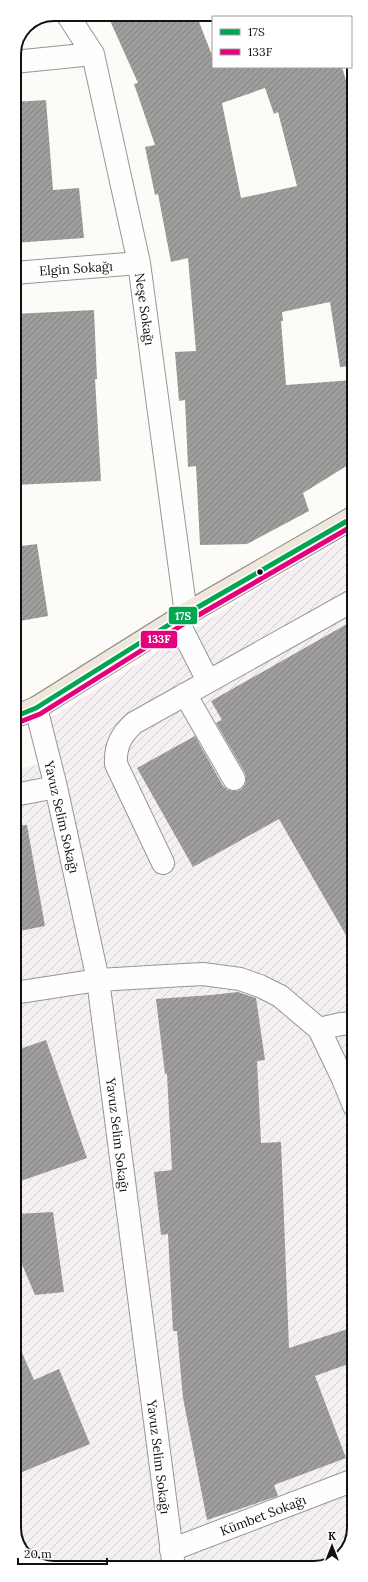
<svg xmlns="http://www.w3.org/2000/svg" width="368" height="1582" viewBox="0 0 368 1582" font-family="Lora,serif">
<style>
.industrial{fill:url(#industrial-furrows)}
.building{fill:url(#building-hatch);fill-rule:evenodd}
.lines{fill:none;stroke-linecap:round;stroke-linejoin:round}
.minor-casing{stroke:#979695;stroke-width:24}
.major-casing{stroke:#848482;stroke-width:24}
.minor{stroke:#fffefe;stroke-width:22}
.major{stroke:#eee7da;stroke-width:22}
.bus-1-casing{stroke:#fff;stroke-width:8}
.bus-2-casing{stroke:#fff;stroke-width:8}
.bus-1{stroke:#00a651;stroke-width:5}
.bus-2{stroke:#e5007d;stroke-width:5}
.bus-dot{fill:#111;stroke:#fff;stroke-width:1.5}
.labels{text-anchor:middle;stroke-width:4;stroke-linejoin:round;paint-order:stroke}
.street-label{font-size:13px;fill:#111;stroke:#fff}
.rim{fill:none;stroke:#111;stroke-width:2}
.line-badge{stroke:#fff;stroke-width:1.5}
.badge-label{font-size:11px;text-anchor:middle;font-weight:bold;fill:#fff}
</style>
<defs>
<pattern id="industrial-furrows" width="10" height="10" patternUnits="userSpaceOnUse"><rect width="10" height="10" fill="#f4eff3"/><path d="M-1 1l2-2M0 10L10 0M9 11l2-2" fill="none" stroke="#d0cccf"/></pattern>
<pattern id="building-hatch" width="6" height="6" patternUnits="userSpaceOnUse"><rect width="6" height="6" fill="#a09e9c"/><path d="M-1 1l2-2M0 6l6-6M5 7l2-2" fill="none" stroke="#817f7e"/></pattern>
</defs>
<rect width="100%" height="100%" fill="#fcfbf7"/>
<path class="industrial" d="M354 534V1529L344 1554 322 1567 49 1568 27 1558 15 1536 14 770 48 762 44 722 273 580Z"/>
<path class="building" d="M107 14H196L213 58V67H342L353 104V366L340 367 330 302 282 312 283 321H281L286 385 353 380V462L303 493 309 511 247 544 200 545 196 466 188 467 185 400 179 401 175 352 196 351 188 258 171 262 158 194 155 195 145 147 155 145 134 84 138 83ZM265 88 274 114 278 112 297 186 241 198 222 103Z
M46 100 53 190 79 188 84 238 14 243V102Z
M94 310 97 379H95L101 481 14 485V314Z
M37 544 48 616 14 622V547Z
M354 620V949L279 819 193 867 137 768 195 736 223 786 228 790 234 791 241 790 245 785 246 779 245 773 216 723 222 720 211 701Z
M27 825 45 926 14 932V826Z
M238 992 256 998 265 1060 257 1061 261 1143 281 1142 289 1348 354 1327V1362L315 1376 346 1458 274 1485 278 1496 207 1520 183 1398 177 1331H173L168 1234 161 1235 154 1172 172 1170 167 1074H165L156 999 211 995Z
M46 1040 87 1158 15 1183 14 1051Z
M53 1212 64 1292 35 1295 21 1262 16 1214Z
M15 1337 34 1380 59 1369 90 1444 15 1475Z"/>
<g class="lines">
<defs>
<path id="minor" d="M67 14 93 54 139 263 186 614
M14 62 93 54
M14 273 139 263
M177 620 208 681
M185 694 234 779
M36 708 56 787 98 980 174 1568
M14 795 56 787
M163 863 116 764C115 746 121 735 134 723L354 600
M14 993 98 980 184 975 203 974 240 979 260 986 280 996 319 1029 343 1079 354 1106
M319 1029 341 1024 354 1023
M171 1550 354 1480"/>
<path id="major" d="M14 717 36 708 186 614 354 517"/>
</defs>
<use href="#minor" class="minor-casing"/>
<use href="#major" class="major-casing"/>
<use href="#minor" class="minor"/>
<use href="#major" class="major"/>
<defs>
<path id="bus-1" d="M14 717 36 708 186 614 354 517"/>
<path id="bus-2" d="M17 723 40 714 190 620 354 525"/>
</defs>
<use href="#bus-1" class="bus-1-casing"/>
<use href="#bus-2" class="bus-2-casing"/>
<use href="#bus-1" class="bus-1"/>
<use href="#bus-2" class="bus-2"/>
</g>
<circle class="bus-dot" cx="260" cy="572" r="3.5"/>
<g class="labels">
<g class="street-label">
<text transform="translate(76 268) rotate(-4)" y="5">Elgin Sokağı</text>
<text transform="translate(145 309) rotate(82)" y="5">Neşe Sokağı</text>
<text transform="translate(62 817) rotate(77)" y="5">Yavuz Selim Sokağı</text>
<text transform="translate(118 1135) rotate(83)" y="5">Yavuz Selim Sokağı</text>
<text transform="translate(159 1457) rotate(83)" y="5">Yavuz Selim Sokağı</text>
<text transform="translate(263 1515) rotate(-21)" y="5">Kümbet Sokağı</text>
</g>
</g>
<path d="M0 0H368V1582H0ZM54 21H314A33 33 0 0 1 347 54V1528A33 33 0 0 1 314 1561H54A33 33 0 0 1 21 1528V54A33 33 0 0 1 54 21Z" fill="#fff" fill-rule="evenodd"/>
<path class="rim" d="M54 21H314A33 33 0 0 1 347 54V1528A33 33 0 0 1 314 1561H54A33 33 0 0 1 21 1528V54A33 33 0 0 1 54 21Z"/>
<g class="line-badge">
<rect x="168" y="606" width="30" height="19" rx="4" fill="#00a651"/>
<rect x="140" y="630" width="38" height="19" rx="4" fill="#e5007d"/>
</g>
<g class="badge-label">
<text x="183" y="620">17S</text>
<text x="159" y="643">133F</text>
</g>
<rect x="212" y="16" width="140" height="52" fill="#ffffff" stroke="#a0a0a0"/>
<rect x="220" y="29" width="20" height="6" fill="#00a651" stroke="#a0a0a0"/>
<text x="248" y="36" font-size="12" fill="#111111">17S</text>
<rect x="220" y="49" width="20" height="6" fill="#e5007d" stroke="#a0a0a0"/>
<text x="248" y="56" font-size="12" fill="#111111">133F</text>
<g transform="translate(332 1546)" stroke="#ffffff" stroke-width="3" paint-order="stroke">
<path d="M0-3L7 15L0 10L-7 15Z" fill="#111111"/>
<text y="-6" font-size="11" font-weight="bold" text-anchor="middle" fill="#111111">K</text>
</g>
<path d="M18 1558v6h89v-6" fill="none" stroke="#111111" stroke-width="2"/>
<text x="24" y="1558" font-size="12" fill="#111111" stroke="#ffffff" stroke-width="3" paint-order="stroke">20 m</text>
</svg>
